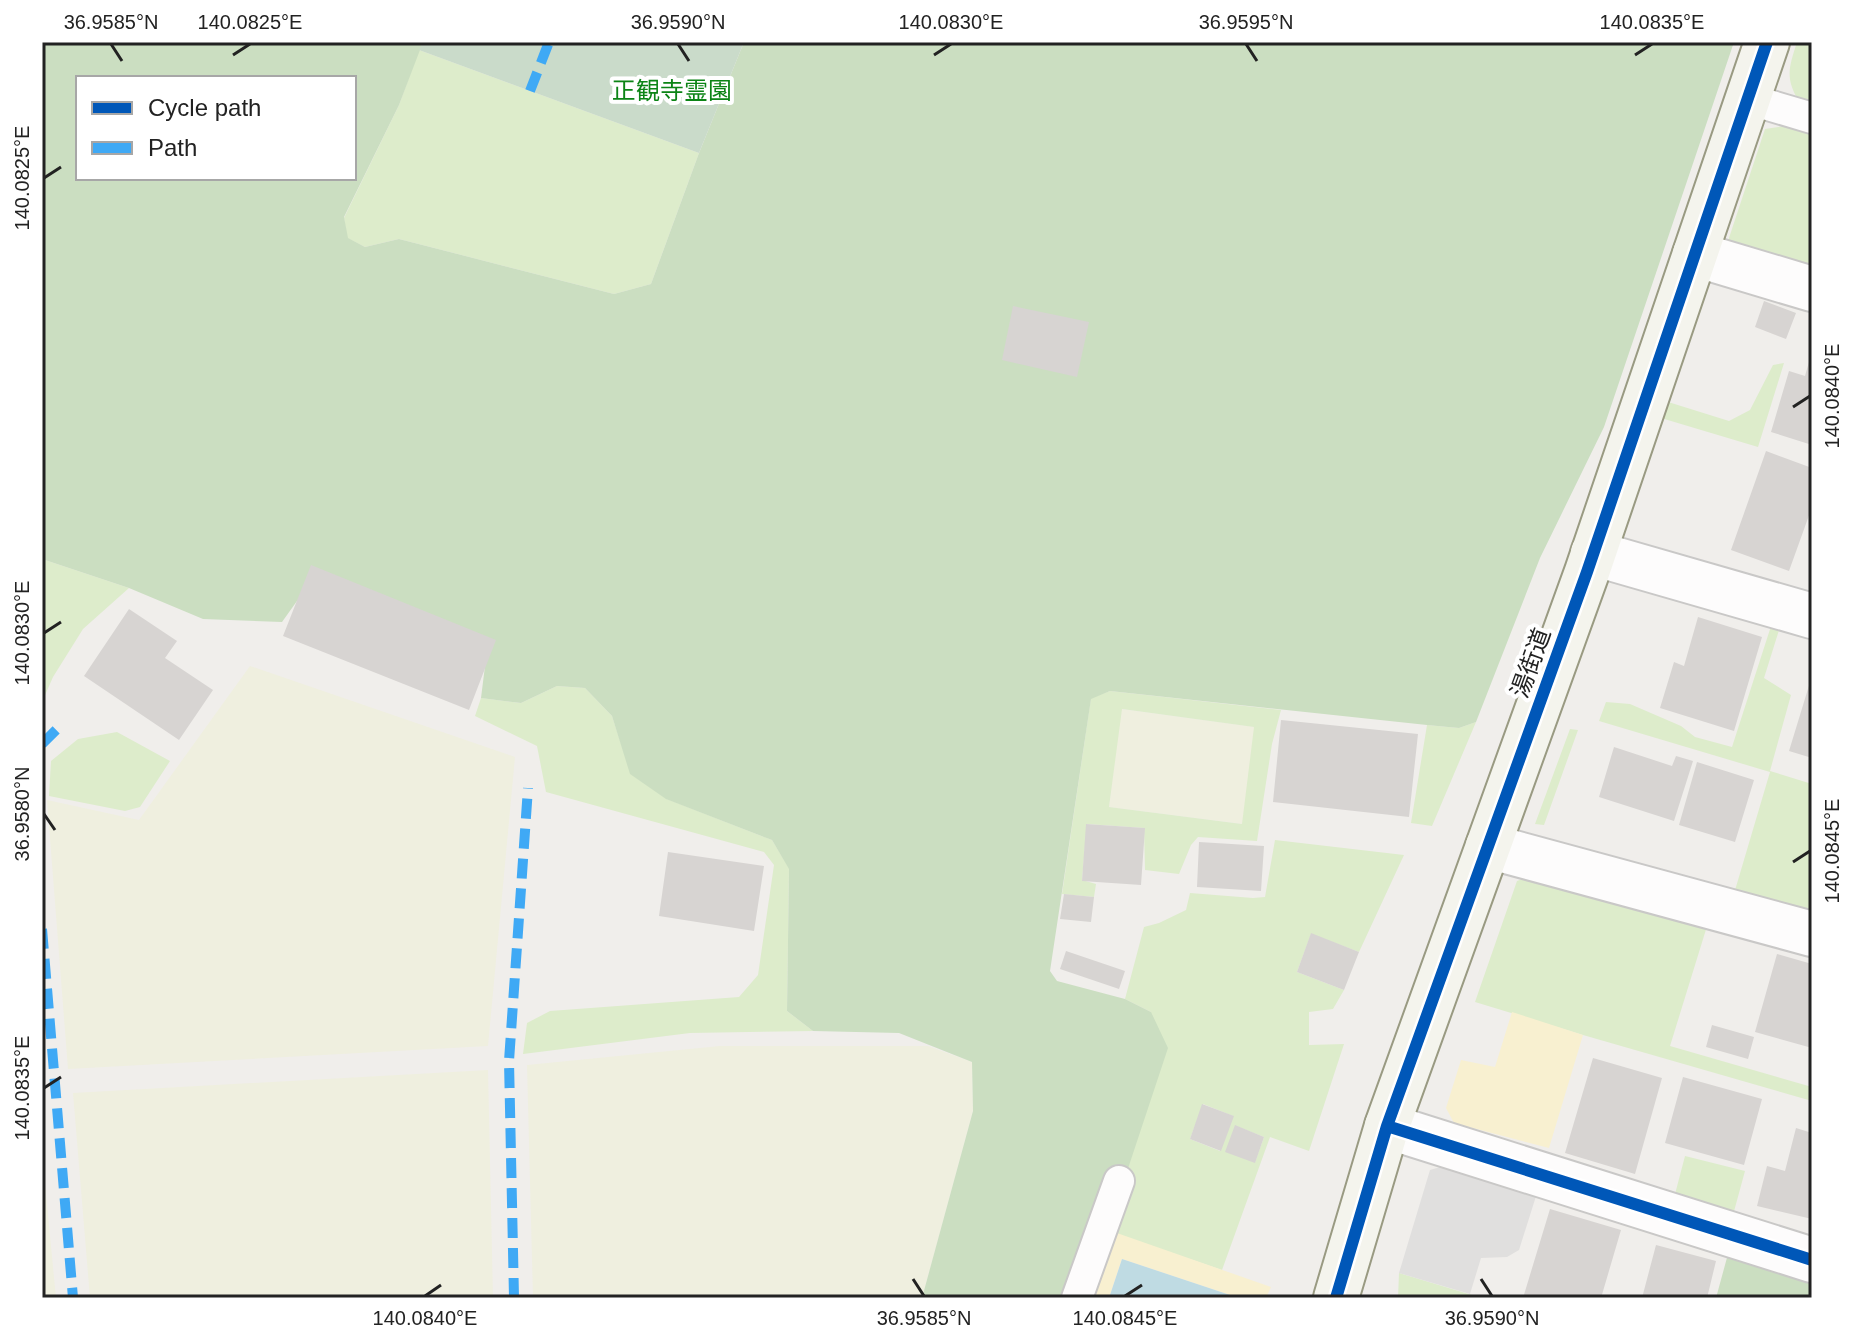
<svg xmlns="http://www.w3.org/2000/svg" width="1854" height="1340" viewBox="0 0 1854 1340" font-family="Helvetica,'Noto Sans JP',sans-serif">
<style>
.farmland{fill:#efefdf}
.grass{fill:#ddeccb;fill-rule:evenodd}
.forest{fill:#cbdec1;fill-rule:evenodd}
.sand{fill:#f8f0d0}
.cemetery{fill:#cadbca}
.parking{fill:#e0dfde}
.water{fill:#bfdbe3}
.building{fill:#d7d4d2}
.lines{fill:none;stroke-linecap:round;stroke-linejoin:round}
.lane-casing{stroke:#c9c8c7;stroke-width:34}
.street-casing{stroke:#c9c8c7;stroke-width:48}
.secondary-casing{stroke:#999a82;stroke-width:48}
.lane{stroke:#fdfcfc;stroke-width:30}
.street{stroke:#fdfcfc;stroke-width:44}
.secondary{stroke:#f4f4ed;stroke-width:44}
.quiet{stroke:#3fa9f5;stroke-width:10;stroke-dasharray:20 10;stroke-linecap:butt}
.cycleway-casing{stroke:#fff;stroke-width:17}
.cycleway{stroke:#0057b8;stroke-width:12}
.ticks{fill:none;stroke:#222;stroke-width:3}
.labels{text-anchor:middle;stroke-width:8;stroke-linejoin:round;paint-order:stroke}
.park-label{font-size:24px;fill:#0c8416;stroke:#fff}
.street-label{font-size:24px;fill:#222;stroke:#fff}
.neatline{fill:none;stroke:#222;stroke-width:3}
.ticks-label{font-size:20px;text-anchor:middle;fill:#222}
</style>
<rect width="100%" height="100%" fill="#f0eeeb"/>
<path class="farmland" d="M250 666 515 757 488 1046 68 1069 47 800 139 820Z
M1121 709 1255 727 1243 824 1109 807Z
M720 1046H928L972 1062 973 1111 922 1298H533L527 1065Z
M488 1070 493 1298H90L73 1093Z
M42 1153 56 1298H42Z"/>
<path class="grass" d="M1797 42H1812V108L1801 105C1785 79 1788 70 1797 42Z
M419 50 699 153 651 284 614 294 399 239 365 247 347 238 344 218 399 105Z
M1784 126 1812 134V269L1727 244 1765 129Z
M1784 363 1758 447 1661 418 1665 401 1729 421 1750 410 1773 365Z
M42 559 129 588 83 629 53 677 42 702Z
M1772 623 1780 627 1764 678 1791 695 1770 771 1812 784V920L1733 897 1770 772 1599 721 1606 702 1630 704 1681 726 1695 737 1732 747Z
M557 686 585 688 612 716 631 774 667 799 772 840 789 868 787 1011 813 1031 690 1033 523 1054 527 1023 550 1011 739 997 758 975 774 865 764 852 546 792 537 746 475 716 481 698 521 703Z
M1110 691 1281 710 1272 744 1257 841 1198 837 1191 845 1179 874 1145 870 1144 828 1087 824 1082 880 1096 884 1094 897 1062 894 1091 698ZM1122 709 1254 727 1242 824 1109 807Z
M1476 722 1432 826 1411 823 1427 725 1459 728Z
M1570 729 1578 730 1544 825 1535 824Z
M117 732 170 761 140 807 125 811 49 796 51 761 78 739Z
M1275 840 1404 855 1359 952 1311 934 1297 972 1344 990 1333 1009 1309 1012V1045L1344 1044 1309 1151 1270 1137 1222 1270 1107 1231 1151 1012 1125 999 1144 927 1159 923 1186 910 1190 893 1253 898 1265 897ZM1203 1104 1233 1116 1220 1151 1190 1139ZM1236 1126 1264 1137 1255 1162Z
M1539 873 1708 923 1670 1046 1812 1087V1101L1583 1035 1475 1002 1517 881Z
M1685 1156 1745 1171 1733 1215 1674 1198Z
M1399 1273 1482 1298H1398Z"/>
<path class="forest" d="M42 42H423L399 105 344 217 348 238 365 247 399 239 614 294 651 284 699 153 744 42H1734L1604 427 1540 558 1476 722 1459 728 1427 725 1110 691 1091 699 1050 971 1057 981 1125 999 1151 1012 1168 1048 1093 1274 1070 1298H922L973 1111 972 1062 899 1033 813 1031 787 1011 789 869 772 840 666 799 630 774 612 716 585 688 557 686 521 703 481 698 488 642 317 573 282 622 203 619 129 588 42 559ZM78 78H354V178H78Z
M1728 1254 1812 1272V1298H1716Z"/>
<path class="sand" d="M1512 1012 1583 1035 1549 1148 1454 1123 1446 1108 1461 1060 1495 1067Z
M1114 1232 1271 1287 1266 1298H1239L1122 1259 1109 1298H1091Z"/>
<path class="cemetery" d="M423 42H744L699 153 419 50Z"/>
<path class="parking" d="M1447 1165 1537 1193 1519 1250 1507 1257 1481 1258 1470 1294 1399 1273 1430 1170Z"/>
<path class="water" d="M1122 1259 1239 1298H1109Z"/>
<path class="building" d="M1764 301 1796 313 1786 339 1755 327Z
M1013 306 1089 322 1077 377 1002 360Z
M1811 355H1812V445L1771 432 1789 371 1805 376Z
M1766 451 1812 468V507L1789 571 1731 550Z
M311 565 496 640 469 710 283 636Z
M129 609 177 641 165 658 213 690 179 740 84 676Z
M1698 617 1762 637 1734 731 1660 708 1674 662 1684 666Z
M1811 679H1812V758L1789 751Z
M1281 720 1418 734 1409 817 1273 802Z
M1614 747 1672 766 1676 756 1693 761 1674 821 1599 797Z
M1697 762 1754 780 1735 842 1679 825Z
M1086 824 1145 828 1141 885 1082 881Z
M1199 842 1264 846 1261 891 1197 887Z
M668 852 764 866 754 931 659 916Z
M1064 894 1094 897 1091 922 1060 919Z
M1311 933 1359 952 1344 990 1297 972Z
M1066 951 1125 971 1119 989 1060 969Z
M1777 954 1812 964V1048L1755 1032Z
M1712 1025 1754 1037 1748 1059 1706 1047Z
M1593 1058 1662 1078 1635 1174 1565 1153Z
M1683 1077 1762 1099 1744 1165 1665 1143Z
M1202 1104 1234 1116 1221 1151 1190 1139Z
M1235 1125 1264 1137 1255 1163 1225 1152Z
M1796 1128 1812 1133V1219L1757 1206 1767 1166 1785 1171Z
M1550 1209 1621 1230 1601 1298H1523Z
M1656 1245 1716 1261 1707 1298H1642Z"/>
<g class="lines">
<defs>
<path id="lane" d="M1748 99 1812 118
M1077 1298 1119 1181"/>
<path id="street" d="M1695 254 1812 289
M1593 553 1812 616
M1488 846 1812 934
M1387 1126 1812 1260"/>
<path id="secondary" d="M1336 1298 1387 1126 1587 572 1767 42"/>
</defs>
<use href="#lane" class="lane-casing"/>
<use href="#street" class="street-casing"/>
<use href="#secondary" class="secondary-casing"/>
<use href="#lane" class="lane"/>
<use href="#street" class="street"/>
<use href="#secondary" class="secondary"/>
<path class="quiet" d="M530 91 549 42
M42 744 63 723
M42 929 73 1298
M514 1298 509 1061 528 788"/>
<defs>
<path id="cycleway" d="M1387 1126 1812 1260
M1336 1298 1387 1126 1587 572 1767 42"/>
</defs>
<use href="#cycleway" class="cycleway-casing"/>
<use href="#cycleway" class="cycleway"/>
</g>
<path class="ticks" d="M111 44 122 61M678 44 689 61M1246 44 1257 61M233 55 250 44M934 55 951 44M1635 55 1652 44M44 178 61 167M1793 407 1810 396M44 633 61 622M44 814 55 830M1793 862 1810 851M44 1088 61 1077M913 1279 924 1296M1481 1279 1492 1296M425 1296 441 1285M1125 1296 1142 1285"/>
<g class="labels">
<g class="park-label">
<text x="672" y="99">正観寺霊園</text>
</g>
<g class="street-label">
<text transform="translate(1531 663) rotate(-70)" y="8">湯街道</text>
</g>
</g>
<rect width="1854" height="1340" fill="none" stroke="#ffffff" stroke-width="88"/>
<rect x="76" y="76" width="280" height="104" fill="#ffffff" stroke="#a7a7a7" stroke-width="2"/>
<rect x="92" y="102" width="40" height="12" fill="#0057b8" stroke="#a7a7a7" stroke-width="2"/>
<text x="148" y="116" font-size="24" fill="#222222">Cycle path</text>
<rect x="92" y="142" width="40" height="12" fill="#3fa9f5" stroke="#a7a7a7" stroke-width="2"/>
<text x="148" y="156" font-size="24" fill="#222222">Path</text>
<rect x="44" y="44" width="1766" height="1252" class="neatline"/>
<g class="ticks-label">
<text x="111" y="29">36.9585°N</text>
<text x="250" y="29">140.0825°E</text>
<text x="678" y="29">36.9590°N</text>
<text x="951" y="29">140.0830°E</text>
<text x="1246" y="29">36.9595°N</text>
<text x="1652" y="29">140.0835°E</text>
<text transform="translate(22 178) rotate(-90)" y="7">140.0825°E</text>
<text transform="translate(1832 396) rotate(-90)" y="7">140.0840°E</text>
<text transform="translate(22 633) rotate(-90)" y="7">140.0830°E</text>
<text transform="translate(22 814) rotate(-90)" y="7">36.9580°N</text>
<text transform="translate(1832 851) rotate(-90)" y="7">140.0845°E</text>
<text transform="translate(22 1088) rotate(-90)" y="7">140.0835°E</text>
<text x="425" y="1325">140.0840°E</text>
<text x="924" y="1325">36.9585°N</text>
<text x="1125" y="1325">140.0845°E</text>
<text x="1492" y="1325">36.9590°N</text>
</g>
</svg>
